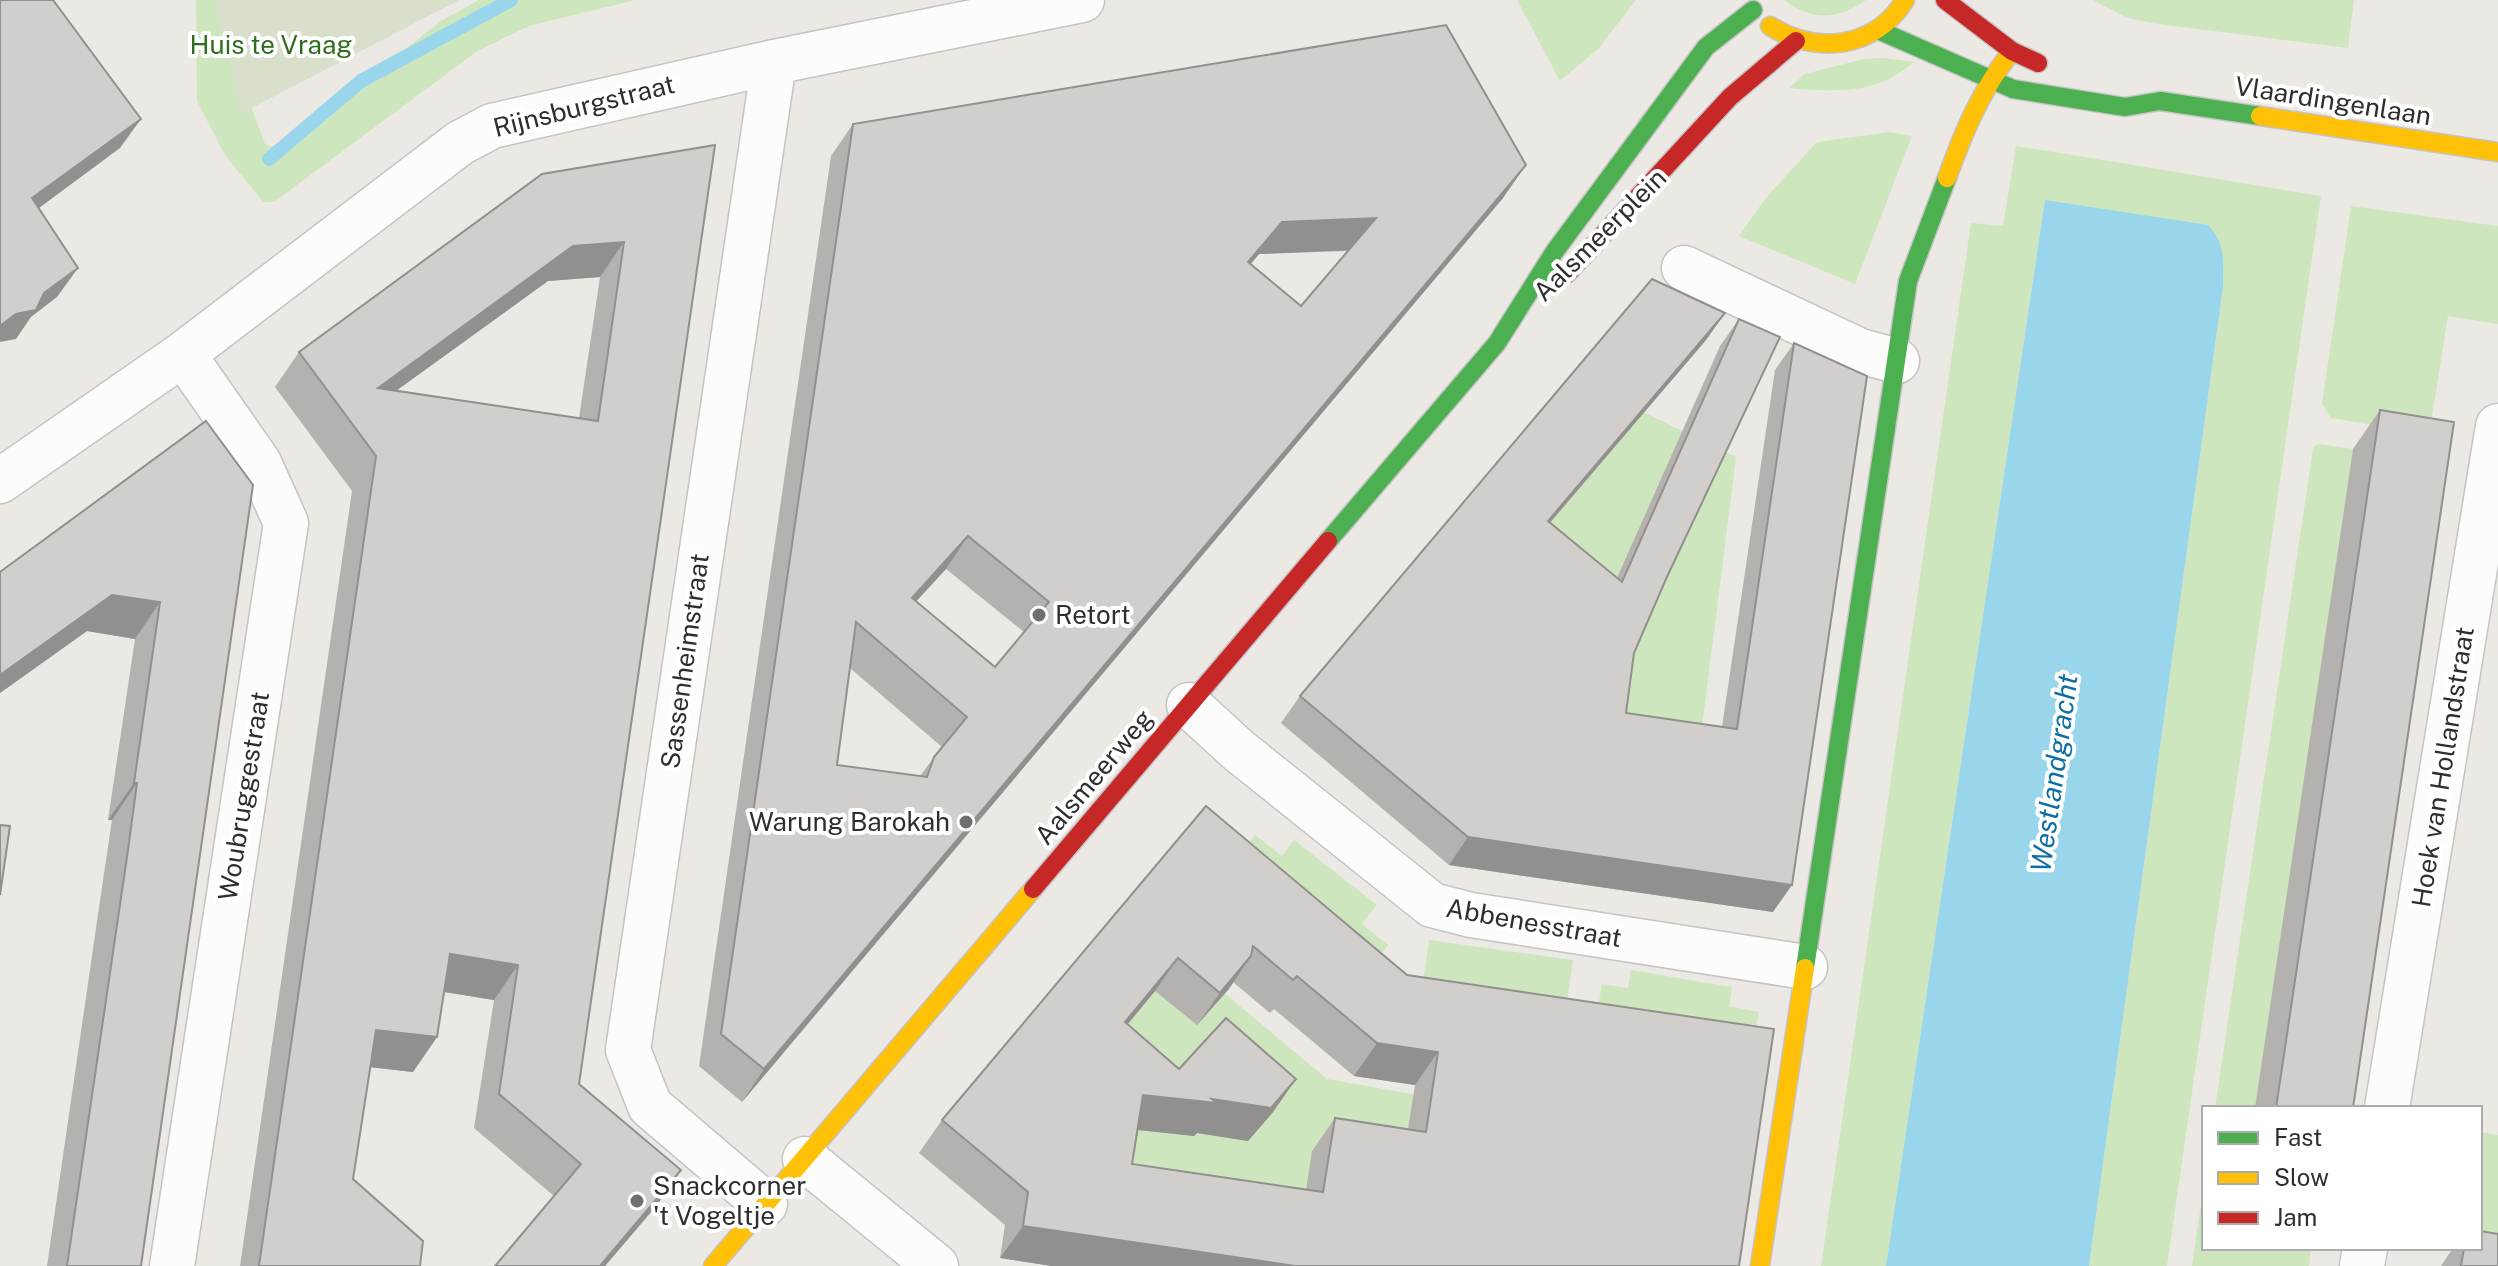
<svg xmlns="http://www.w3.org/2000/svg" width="2498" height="1266" viewBox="0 0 2498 1266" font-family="'Public Sans',sans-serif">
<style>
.green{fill:#cee6be}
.cemetery{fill:#d8e0cc}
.water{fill:#99d6ec}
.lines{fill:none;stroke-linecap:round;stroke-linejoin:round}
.stream{stroke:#99d6ec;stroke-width:14}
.street-casing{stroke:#c5c4c5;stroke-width:47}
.fast-casing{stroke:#c5c4c5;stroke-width:21}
.slow-casing{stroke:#c5c4c5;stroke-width:21}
.jam-casing{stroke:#c5c4c5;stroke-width:21}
.street{stroke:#fcfcfb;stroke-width:44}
.fast{stroke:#4caf50;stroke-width:18}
.slow{stroke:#ffc107;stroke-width:18}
.jam{stroke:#c62828;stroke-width:18}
.wall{fill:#b4b1af;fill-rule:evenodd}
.shaded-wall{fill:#92908e}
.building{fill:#d1cecb;stroke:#92908e;stroke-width:2;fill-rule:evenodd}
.poi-dot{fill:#706f6e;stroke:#fff;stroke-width:3}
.labels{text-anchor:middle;stroke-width:8;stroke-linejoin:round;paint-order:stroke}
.park-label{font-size:26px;fill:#2c6e1b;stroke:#fff}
.street-label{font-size:26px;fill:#2e2e2e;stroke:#fff}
.poi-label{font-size:26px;fill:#2e2e2e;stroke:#fff;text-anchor:start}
.water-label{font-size:28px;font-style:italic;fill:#0d6fa3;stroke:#fff}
</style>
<rect width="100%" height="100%" fill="#ece8e4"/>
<path class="green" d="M196 0H249L246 93 265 144 273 147 282 146 441 21 479 0H635L529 26 476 52 274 202H263L225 155 197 101Z
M1517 0H1636L1599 48 1560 81Z
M1785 0H1866C1840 19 1811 22 1785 0Z
M2093 0H2354L2348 48 2151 23 2125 17Z
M1883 58 1914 62C1877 95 1836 92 1789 88L1805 74 1864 59Z
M1890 132 1912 136 1855 284 1739 236 1765 199 1817 142Z
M2016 146 2321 196 2167 1266H2089L2223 287 2045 200 1886 1266H1821L1971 223 2003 226Z
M2351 206 2498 226V324L2448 316 2429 435 2331 418 2322 404Z
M1637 409 1736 457 1691 815 1390 715Z
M2321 444 2353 449 2256 1108H2215L2313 449 2316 445Z
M1255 835 1282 856 1294 840 1377 905 1362 924 1388 945 1372 966 1236 859Z
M1429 940 1573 960 1566 1009 1422 989Z
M1175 952 1327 1079 1640 1134 1622 1262 1017 1160Z
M1631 970 1732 987 1729 1006 1759 1012 1754 1040 1597 1014 1602 984 1628 988Z
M2480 1132 2498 1135V1248L2480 1245Z
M2204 1184V1248H2311L2309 1266H2192Z"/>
<path class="cemetery" d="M214 0H459L240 114Z"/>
<path class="water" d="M2045 200 2208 225C2226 243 2223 262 2223 287L2089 1266H1886Z"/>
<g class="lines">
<path class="stream" d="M269 159 361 81 511 0"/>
<defs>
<path id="street" d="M1684 268 1860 351 1897 361
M0 481 183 354 460 143 492 126 774 62 1082 0
M1189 705 1238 750 1432 905 1471 915 1805 967
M2387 1108 2498 426
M805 1159 936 1266
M765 1204 650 1106 628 1050 774 62
M172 1266 286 523 259 463 183 354
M2362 1266 2365 1248"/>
<path id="fast" d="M1878 30 2013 89 2125 107 2160 101 2260 116
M1328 541 1497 343 1555 251 1706 47 1753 10
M1805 968 1908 281 1947 178"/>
<path id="slow" d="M1770 26C1816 55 1875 49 1905 0
M2260 116 2498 152
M1947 178C1964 131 1981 90 2012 51
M713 1266 1033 889
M1760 1266 1805 968"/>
<path id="jam" d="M1945 0 2012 51 2038 63
M1567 274 1730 97 1796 41
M1033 889 1328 541"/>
</defs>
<use href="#street" class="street-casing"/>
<use href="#fast" class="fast-casing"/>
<use href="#slow" class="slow-casing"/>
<use href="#jam" class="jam-casing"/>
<use href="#street" class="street"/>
<use href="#fast" class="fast"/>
<use href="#slow" class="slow"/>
<use href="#jam" class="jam"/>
</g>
<path class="wall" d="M853 124 1503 198 742 1102 699 1066 831 156ZM1348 251 1301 306 1251 264 1259 254ZM946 569 1024 632 995 667 916 601ZM850 668 942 747 920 776 837 765Z
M715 145 579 1084 681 1170 657 1205 605 1266H495L554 1196 474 1128 494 1000 444 992 437 1037 413 1072 370 1067 353 1179 420 1266H240L352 491 275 387 299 352ZM600 277 579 418 397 390 548 281Z
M1725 313 1706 340 1550 523 1617 578 1720 346 1739 319 1666 579 1634 653 1626 713 1722 727 1775 370 1794 343 1773 912 1449 865 1281 723 1300 696Z
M2380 410 2353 1108H2255L2353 449Z
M206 421 141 1266H47L102 887 112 820H108L135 639 87 631 0 693V572Z
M1206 806 1739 1266H1052L1000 1258 1005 1225 919 1153 942 1120ZM1233 982 1270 1013 1274 1009 1354 1076 1415 1085 1408 1129 1335 1118 1312 1151 1306 1190 1132 1164 1138 1130 1194 1136 1197 1133 1248 1141 1273 1112 1296 1079 1179 1069 1128 1024 1155 991 1197 1025Z
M2453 1248H2480L2498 1266H2441Z"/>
<path class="shaded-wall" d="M141 119 120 148 12 228 32 198Z
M1526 165 1503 198 742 1102 764 1069Z
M1376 218 1353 250 1259 254 1225 294 1248 262 1282 222Z
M624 242 600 277 548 281 353 422 378 388 573 246Z
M78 268 57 297 31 317 16 339 0 342V326Z
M1725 313 1706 340 1528 548 1548 521Z
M968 536 946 569 890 630 912 598Z
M112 595 160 602 135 639 87 631 0 693V675Z
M134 783H137L112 820H108Z
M1468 837 1792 885 1773 912 1449 865Z
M450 954 518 965 494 1000 426 989Z
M1251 956 1229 989 1197 1025 1220 993Z
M1178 958 1155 991 1102 1055 1125 1022Z
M376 1030 437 1037 413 1072 351 1065Z
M1377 1043 1438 1052 1415 1085 1354 1076Z
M1296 1079 1273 1112 1248 1141 1197 1133 1194 1136 1120 1128 1143 1095 1212 1099Z
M681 1170 657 1205 605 1266H600Z
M1023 1226 1295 1266H1052L1000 1258Z"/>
<path class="building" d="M0 0H53L141 119 32 198 78 268 44 293 36 310 16 314 0 326Z
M1446 25 1526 165 764 1069 721 1034 853 124ZM1376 218 1301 306 1248 262 1282 222ZM968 536 1049 602 995 667 912 598ZM856 622 967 717 934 757 927 777 837 765Z
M715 145 579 1084 681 1170 600 1266H495L581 1164 499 1094 518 965 450 954 437 1037 376 1030 353 1179 423 1241 420 1266H259L376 456 299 352 542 174ZM624 242 598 421 378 388 573 246Z
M1652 279 1725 313 1548 521 1622 582 1739 319 1780 337 1666 579 1634 653 1626 713 1737 729 1794 343 1867 376 1792 885 1468 837 1300 696Z
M2380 410 2454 422 2353 1108H2276Z
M206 421 253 485 141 1266H67L128 850 137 783H134L160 602 112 595 0 675V572Z
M1206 806 1407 975 1774 1029 1739 1266H1295L1023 1226 1028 1192 942 1120ZM1253 946 1293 980 1297 976 1377 1043 1438 1052 1426 1132 1335 1118 1323 1192 1132 1164 1143 1095 1217 1103 1212 1099 1271 1108 1296 1079 1226 1018 1179 1069 1125 1022 1178 958 1220 993 1251 956Z
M0 825 10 826 0 895Z
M2480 1231 2498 1234V1266H2461L2464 1248H2480Z"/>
<g class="poi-dot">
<circle cx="1039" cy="615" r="8"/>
<circle cx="966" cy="822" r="8"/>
<circle cx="637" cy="1201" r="8"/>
</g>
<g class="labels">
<g class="park-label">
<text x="271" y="54">Huis te Vraag</text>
</g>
<g class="street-label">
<text transform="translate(2333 101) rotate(9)" y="9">Vlaardingenlaan</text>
<text transform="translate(584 106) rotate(-14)" y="9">Rijnsburgstraat</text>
<text transform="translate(1600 235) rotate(-45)" y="9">Aalsmeerplein</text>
<text transform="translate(685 661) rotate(-82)" y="9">Sassenheimstraat</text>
<text transform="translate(2443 767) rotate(-81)" y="9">Hoek van Hollandstraat</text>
<text transform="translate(1094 777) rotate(-50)" y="9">Aalsmeerweg</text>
<text transform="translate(244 796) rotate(-81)" y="9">Woubruggestraat</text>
<text transform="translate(1534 923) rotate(10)" y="9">Abbenesstraat</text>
</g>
<g class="poi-label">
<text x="1055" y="624">Retort</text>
<text x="950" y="831" text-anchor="end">Warung Barokah</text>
<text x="653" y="1195">Snackcorner<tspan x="653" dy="30">'t Vogeltje</tspan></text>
</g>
<g class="water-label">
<text transform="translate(2054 773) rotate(-82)" y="10">Westlandgracht</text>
</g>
</g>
<rect x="2202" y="1106" width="280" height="144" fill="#ffffff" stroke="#ababab" stroke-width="2"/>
<rect x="2218" y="1132" width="40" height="12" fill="#4caf50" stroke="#ababab" stroke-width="2"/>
<text x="2274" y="1146" font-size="24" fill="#2e2e2e">Fast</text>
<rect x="2218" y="1172" width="40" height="12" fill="#ffc107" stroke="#ababab" stroke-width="2"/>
<text x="2274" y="1186" font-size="24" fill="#2e2e2e">Slow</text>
<rect x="2218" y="1212" width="40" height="12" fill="#c62828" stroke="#ababab" stroke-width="2"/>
<text x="2274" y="1226" font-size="24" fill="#2e2e2e">Jam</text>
</svg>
